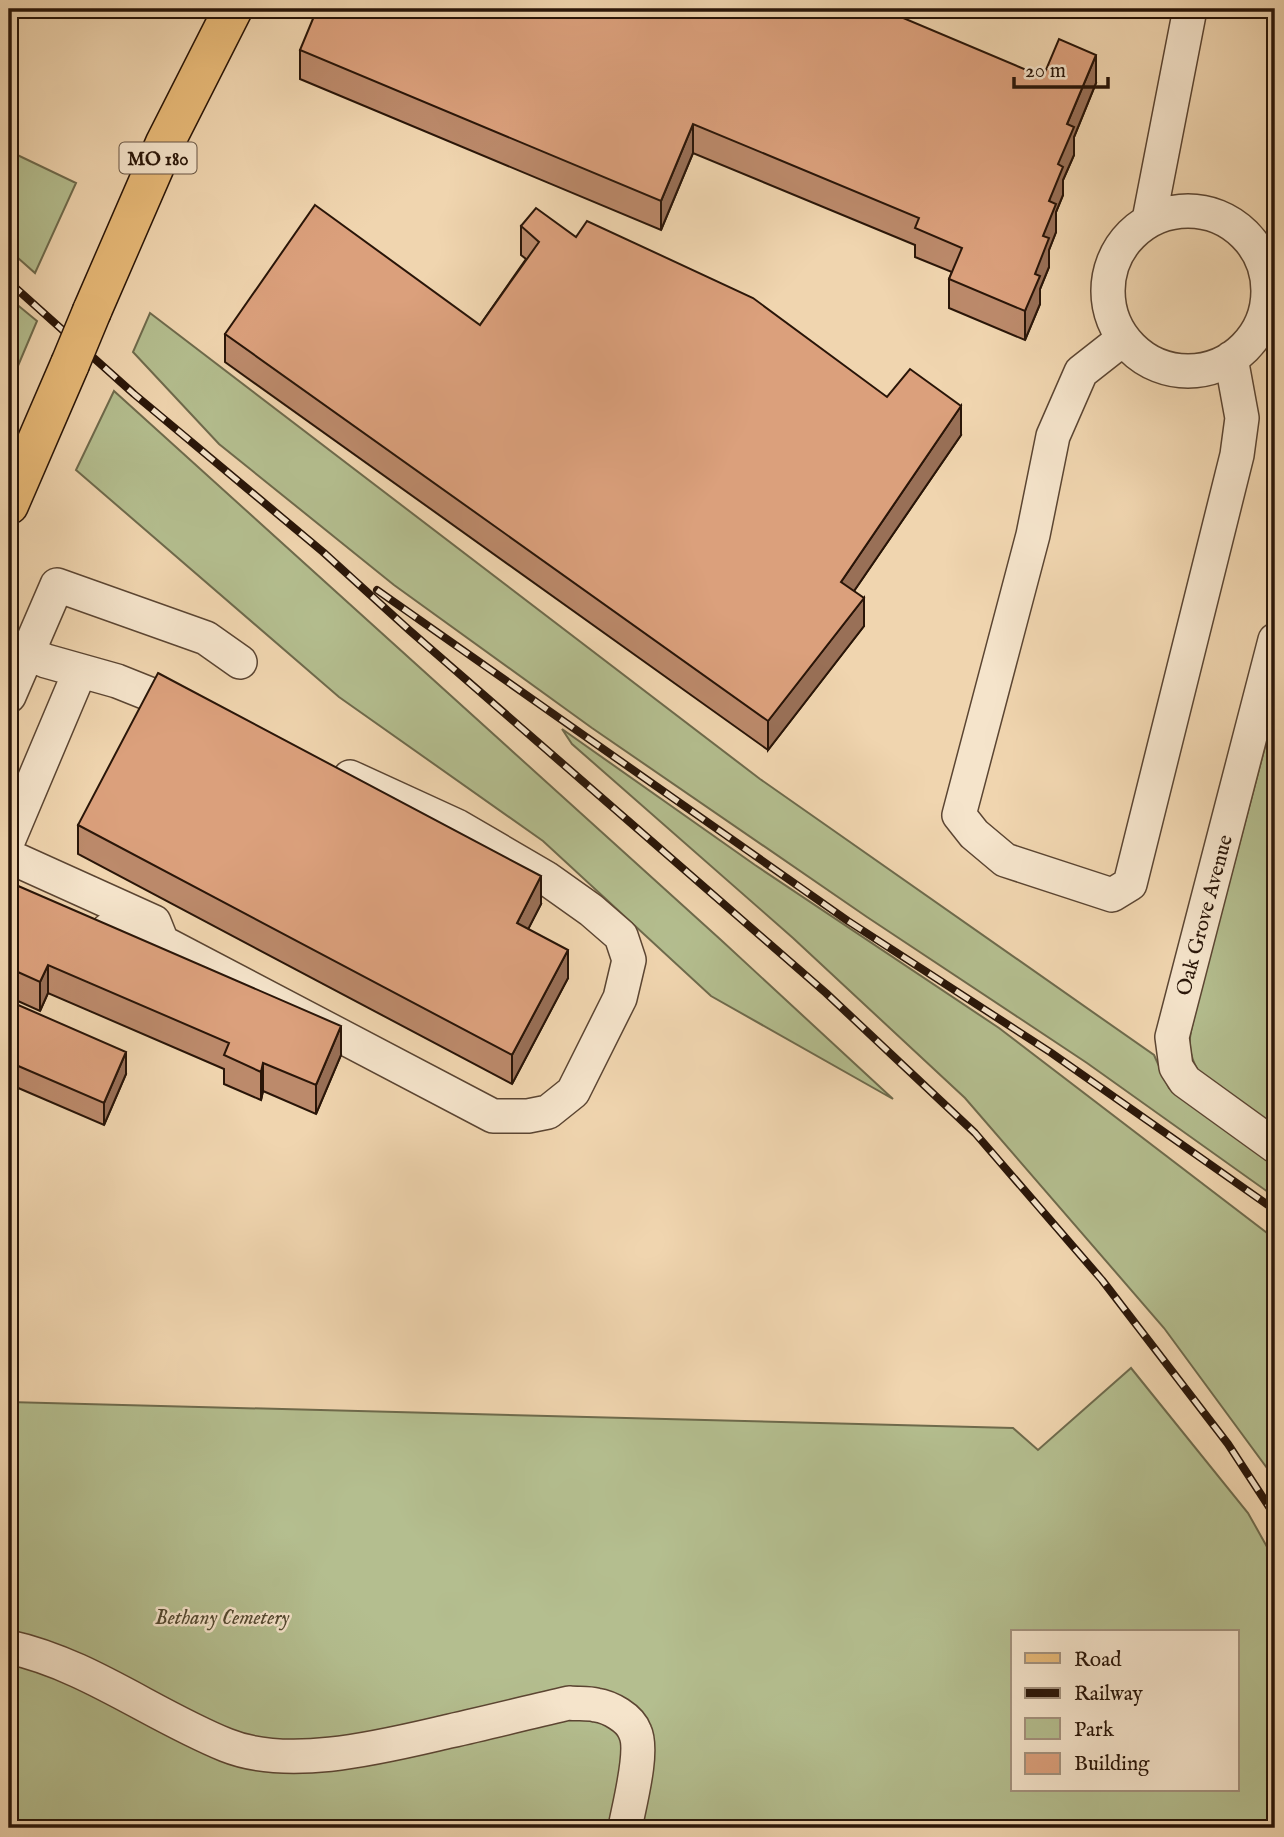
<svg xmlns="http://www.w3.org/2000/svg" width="1284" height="1837" viewBox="0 0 1284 1837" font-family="'IM FELL English',serif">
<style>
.green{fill:#b4be8f;stroke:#6e6a4c;stroke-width:2;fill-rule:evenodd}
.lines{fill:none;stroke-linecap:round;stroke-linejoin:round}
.minor-casing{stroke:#5b4532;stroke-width:36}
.major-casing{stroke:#291508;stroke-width:41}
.minor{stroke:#f5e4cb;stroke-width:33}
.major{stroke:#e8ba78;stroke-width:38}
.rail-casing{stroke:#291508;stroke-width:8}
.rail{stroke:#f5e4cb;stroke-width:5;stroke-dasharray:16;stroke-linecap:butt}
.major-bridge-casing{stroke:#291508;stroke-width:41;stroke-linecap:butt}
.major-bridge{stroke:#e8ba78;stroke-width:38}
.wall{fill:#bc8a6b;stroke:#291508;stroke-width:2}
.shaded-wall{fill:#997057;stroke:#291508;stroke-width:2}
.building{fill:#dba07c;stroke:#291508;stroke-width:2}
.labels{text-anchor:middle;stroke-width:5;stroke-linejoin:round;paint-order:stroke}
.shield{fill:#f5e4cb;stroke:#665342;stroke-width:2}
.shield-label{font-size:19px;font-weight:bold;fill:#291508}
.street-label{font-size:21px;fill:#291508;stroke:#f5e4cb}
.park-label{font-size:21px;font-style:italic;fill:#534830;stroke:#f5e4cb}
</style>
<rect width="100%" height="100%" fill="#f0d5af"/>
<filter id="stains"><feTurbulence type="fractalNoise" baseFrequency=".00286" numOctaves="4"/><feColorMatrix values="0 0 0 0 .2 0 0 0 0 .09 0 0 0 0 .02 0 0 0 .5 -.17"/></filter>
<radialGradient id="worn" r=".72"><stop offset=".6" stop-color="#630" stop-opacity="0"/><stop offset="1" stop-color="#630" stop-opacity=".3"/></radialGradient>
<path class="green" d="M9 151 76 183 35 273 9 250Z
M9 298 37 321 9 387Z
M150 313 760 779 1154 1055 1169 1088 1275 1164V1197L1087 1063 867 917 592 728 394 585 219 444 133 352Z
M114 391 721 940 893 1099 711 996 543 841 339 697 76 470Z
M1275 709V1132C1244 1110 1186 1084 1190 1038 1191 1026 1196 1013 1198 1000Z
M562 729 755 865 999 1028 1275 1239V1479L1164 1328 965 1098 793 938 572 744Z
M1131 1368 1248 1513 1275 1561V1828H9V1402L1013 1428 1038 1450ZM1013 1632H1237V1790H1013Z"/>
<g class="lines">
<defs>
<path id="minor" d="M1108 291a80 80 0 1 1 160 0a80 80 0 1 1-160 0Z
M1149 220 1190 9
M1123 339 1081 372 1053 436 1033 535 959 815 974 834 1005 860 1112 895 1130 884 1237 455 1242 418 1231 358
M1275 640 1172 1037 1176 1067 1185 1081 1275 1146
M9 645 46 661 117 681 187 709
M9 696 57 585 206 638 240 662
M9 839 80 671
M9 864 19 861 154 922 162 942
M108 930 142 944 162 942 493 1116H528L548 1112 573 1092 620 998 629 960 621 936 591 910 546 878 457 826 350 777
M9 1647C87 1664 152 1715 226 1745 290 1771 385 1746 450 1731 490 1722 530 1712 569 1703 578 1704 588 1703 596 1705 610 1707 630 1718 635 1732 644 1751 629 1806 625 1828"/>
<path id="major" d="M92 311 165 143 233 9
M9 505 70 364"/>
</defs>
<use href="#minor" class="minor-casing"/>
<use href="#major" class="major-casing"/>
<use href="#minor" class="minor"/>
<use href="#major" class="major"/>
<defs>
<path id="rail" d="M9 282 134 394 323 552 409 630 826 993 975 1133 1102 1280 1228 1444 1275 1516
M377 590 848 921 1050 1052 1275 1210"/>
</defs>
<use href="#rail" class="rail-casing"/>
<use href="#rail" class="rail"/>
<defs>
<path id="major-bridge" d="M70 364 92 311"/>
</defs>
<use href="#major-bridge" class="major-bridge-casing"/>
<use href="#major-bridge" class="major-bridge"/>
</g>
<path class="wall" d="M300 50 1043 77 1096 83 1074 137V155L1063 180V195L1056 212V232L1049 250V267L1040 289V304L1025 340 949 308V279L952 272 915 257V245L693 153 661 230 300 79Z
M521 226 576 237 961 435 854 591 864 626 768 750 225 362V334L480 325 526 259 521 255Z
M78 825 541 904 528 929 568 978 512 1084 78 854Z
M9 882 341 1055 316 1114 263 1091 261 1100 224 1084V1069L48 993 40 1011 9 997Z
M9 1001 126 1074 104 1125 9 1084Z"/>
<path class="shaded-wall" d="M1096 55V83L1074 137V155L1063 180V195L1056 212V232L1049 250V267L1040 289V304L1025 340V311L1035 274 1049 201 1067 124Z
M693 124V153L661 230V201Z
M961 406V435L841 610V582Z
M864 598V626L768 750V721Z
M541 876V904L517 951V923Z
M568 950V978L512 1084V1055Z
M48 965V993L40 1011V982Z
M341 1026V1055L316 1114V1085Z
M126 1052V1074L104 1125V1103Z
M263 1063V1091L261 1100V1072Z"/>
<path class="building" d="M317 9H882L1043 77 1059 39 1096 55 1067 124 1074 127 1058 164 1063 167 1049 201 1056 204 1043 236 1049 238 1035 274 1040 276 1025 311 949 279 962 248 915 228 919 218 693 124 661 201 300 50Z
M315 205 480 325 539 242 521 226 536 208 576 237 587 221 753 298 887 397 910 369 961 406 841 582 864 598 768 721 225 334Z
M158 673 541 876 517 923 568 950 512 1055 78 825Z
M9 882 341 1026 316 1085 263 1063 261 1072 224 1055 229 1043 48 965 40 982 9 968Z
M9 1001 126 1052 104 1103 9 1062Z"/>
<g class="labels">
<rect class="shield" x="119.5" y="142.5" width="77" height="31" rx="5"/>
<g class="shield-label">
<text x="158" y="165">MO 180</text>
</g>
<g class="street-label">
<text transform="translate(1204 915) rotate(-75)" y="7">Oak Grove Avenue</text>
</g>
<g class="park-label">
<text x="222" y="1624">Bethany Cemetery</text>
</g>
</g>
<rect width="1284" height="1837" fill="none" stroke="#f0d5af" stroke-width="35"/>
<rect x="10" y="10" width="1263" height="1816" fill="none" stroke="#291508" stroke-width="3.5"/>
<rect x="18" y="18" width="1249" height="1802" fill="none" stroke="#291508" stroke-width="2"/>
<rect x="1011" y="1630" width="228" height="161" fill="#f5e4cb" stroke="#a3917d" stroke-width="2"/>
<rect x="1025" y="1653" width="35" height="10" fill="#e8ba78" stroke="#a3917d" stroke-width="2"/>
<text x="1074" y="1666" font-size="21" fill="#291508">Road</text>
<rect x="1025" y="1688" width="35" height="10" fill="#291508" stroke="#a3917d" stroke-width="2"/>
<text x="1074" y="1700" font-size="21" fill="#291508">Railway</text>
<rect x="1025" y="1718" width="35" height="21" fill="#b4be8f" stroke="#a3917d" stroke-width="2"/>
<text x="1074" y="1736" font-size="21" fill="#291508">Park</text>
<rect x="1025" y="1753" width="35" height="21" fill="#dba07c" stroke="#a3917d" stroke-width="2"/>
<text x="1074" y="1770" font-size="21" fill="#291508">Building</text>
<path d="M1014 77v10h94v-10" fill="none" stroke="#291508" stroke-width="3.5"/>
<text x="1025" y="77" font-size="21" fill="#291508" stroke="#f5e4cb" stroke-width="5" paint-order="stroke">20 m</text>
<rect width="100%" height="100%" filter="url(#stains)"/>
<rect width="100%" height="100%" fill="url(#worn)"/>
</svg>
